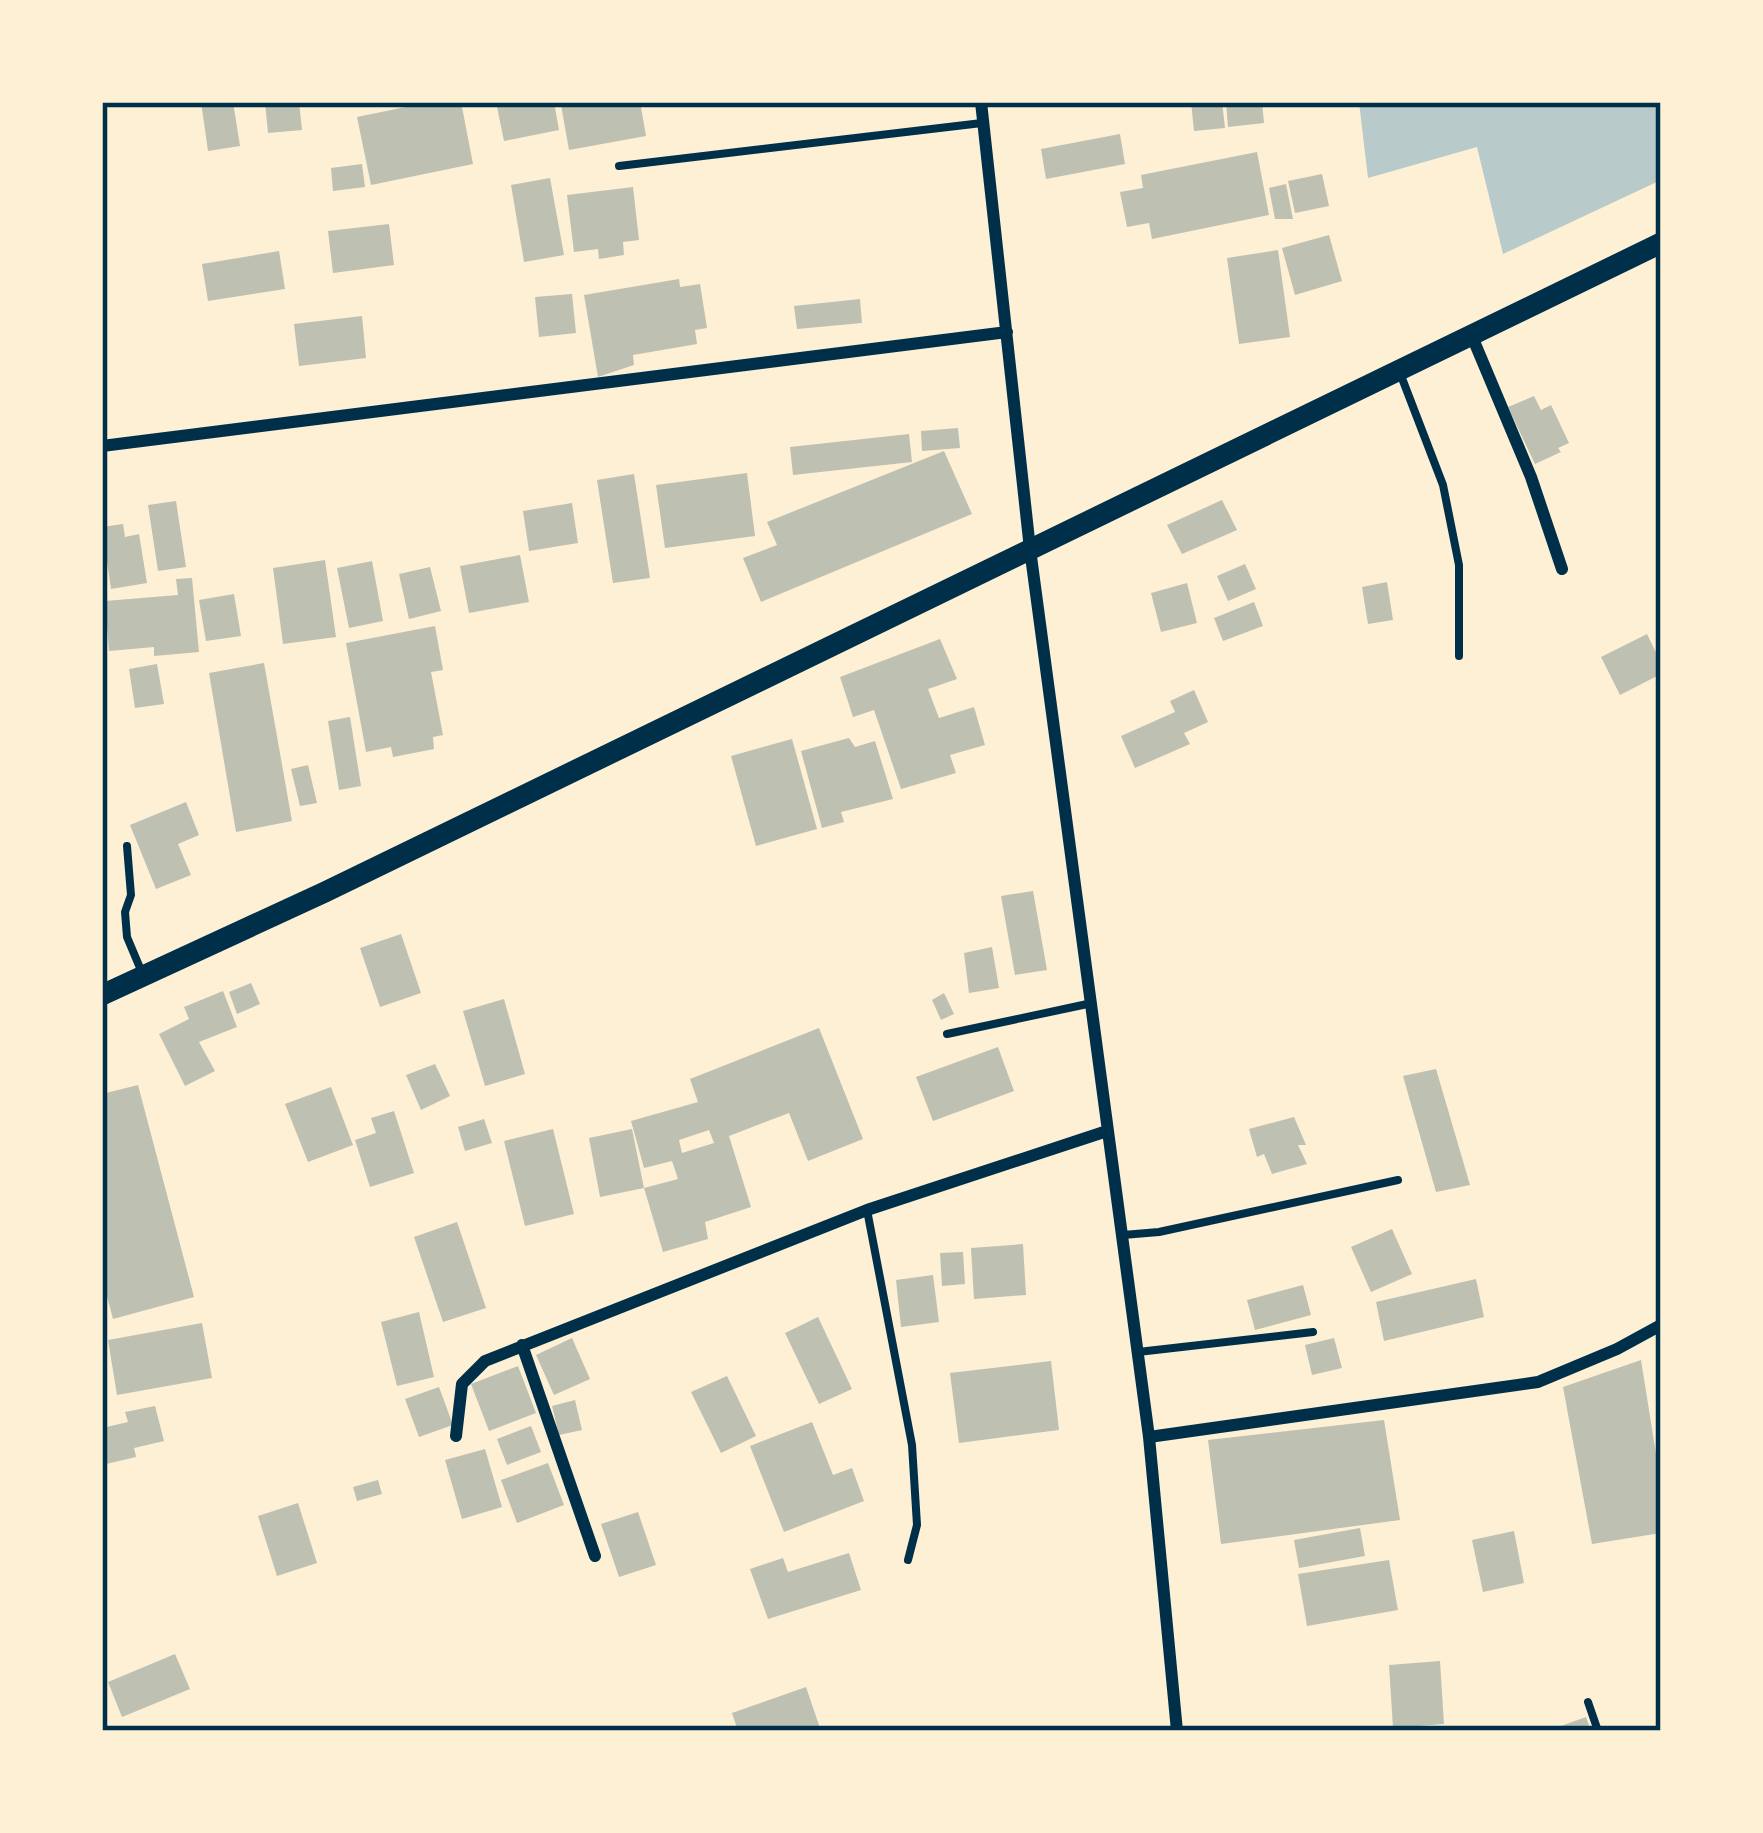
<svg xmlns="http://www.w3.org/2000/svg" width="1763" height="1833" viewBox="0 0 1763 1833" font-family="'Archivo Narrow',sans-serif">
<style>
.green{fill:#b9caca}
.building{fill:#bec0b2;fill-rule:evenodd}
.lines{fill:none;stroke-linecap:round;stroke-linejoin:round}
.service{stroke:#003049;stroke-width:8}
.minor{stroke:#003049;stroke-width:12}
.tertiary{stroke:#003049;stroke-width:21}
.neatline{fill:none;stroke:#003049;stroke-width:4.5}
</style>
<rect width="100%" height="100%" fill="#fdf0d5"/>
<path class="green" d="M1359 102H1661V180L1503 254 1477 147 1368 178Z"/>
<path class="building" d="M201 102H233L240 146 208 151Z
M265 102H299L302 130 268 133Z
M430 102H461L473 164 371 185 357 117Z
M496 102H554L559 130 504 141Z
M575 102H640L646 136 569 150 561 105Z
M1191 102H1222L1225 128 1194 131Z
M1226 102H1262L1264 123 1228 127Z
M1120 134 1125 164 1046 179 1041 149Z
M1257 152 1269 215 1152 239 1149 223 1127 227 1120 192 1143 188 1141 175Z
M362 164 365 187 333 191 331 168Z
M1322 174 1329 206 1295 213 1288 181Z
M550 178 564 255 524 262 511 185Z
M1286 184 1293 219H1275L1269 188Z
M633 187 639 240 623 242 624 255 599 259 598 249 574 252 567 195Z
M389 224 394 265 333 273 328 231Z
M1329 235 1342 281 1295 295 1282 248Z
M1278 250 1290 337 1239 344 1227 258Z
M279 251 285 289 208 301 202 264Z
M679 279 680 287 700 284 707 328 695 330 697 344 633 355 634 365 598 377 584 295Z
M572 294 576 333 539 337 535 297Z
M860 299 862 323 797 329 794 306Z
M362 316 366 358 299 366 294 324Z
M1534 396 1541 410 1551 405 1569 443 1558 448 1561 452 1535 464 1508 407Z
M958 428 960 448 922 451 921 431Z
M909 434 912 462 793 475 790 447Z
M944 451 972 514 761 602 743 558 777 545 767 522Z
M747 473 755 536 665 548 656 485Z
M634 474 650 578 613 583 597 480Z
M1222 500 1237 530 1182 554 1167 525Z
M176 501 186 567 158 571 148 505Z
M572 503 578 543 529 551 523 511Z
M123 524 125 537 139 534 147 583 111 589 102 527Z
M520 555 529 602 469 613 460 566Z
M325 560 336 637 283 644 273 568Z
M372 561 383 621 349 628 337 568Z
M1245 564 1256 589 1228 601 1217 576Z
M430 567 441 611 409 619 399 574Z
M192 578 199 652 154 656V647L109 651 105 601 178 595 176 579Z
M1387 582 1393 620 1368 624 1362 587Z
M1187 583 1197 623 1161 632 1151 593Z
M234 594 241 636 206 641 199 600Z
M1254 602 1263 626 1223 641 1214 618Z
M435 626 443 670 431 672 443 735 433 737 434 749 393 757 391 747 366 752 346 643Z
M1647 634 1661 663V674L1620 695 1601 657Z
M940 639 957 679 928 689 939 718 974 707 985 745 950 755 956 773 901 789 874 710 853 717 840 677Z
M264 663 292 821 236 832 209 673Z
M157 664 164 704 135 708 129 669Z
M1194 690 1208 722 1184 733 1190 744 1135 768 1121 736 1175 712 1170 701Z
M350 717 361 786 339 790 328 721Z
M849 738 855 747 875 741 893 799 841 812 844 822 822 828 801 751Z
M792 739 817 829 756 846 731 756Z
M308 765 317 803 300 806 291 769Z
M186 802 199 835 178 844 191 875 156 889 130 825Z
M1033 891 1047 970 1015 975 1001 896Z
M401 934 421 993 380 1007 360 948Z
M992 947 999 988 969 993 964 953Z
M251 983 260 1004 237 1014 229 992Z
M223 991 237 1027 199 1042 215 1071 185 1086 159 1034 189 1019 184 1007Z
M944 993 954 1014 941 1020 932 1000Z
M504 999 525 1074 485 1086 463 1011Z
M819 1028 863 1139 808 1161 789 1113 729 1136 751 1207 705 1222 708 1239 663 1252 644 1188 678 1179 672 1161 644 1168 631 1121 698 1102 690 1079ZM709 1130 714 1143 682 1153 679 1140Z
M998 1047 1014 1091 933 1121 916 1077Z
M435 1064 450 1096 421 1110 406 1075Z
M1436 1069 1470 1185 1436 1192 1403 1076Z
M138 1085 194 1297 113 1319 102 1277V1094Z
M331 1087 353 1145 308 1162 285 1104Z
M394 1111 414 1173 370 1187 355 1140 376 1133 371 1118Z
M1294 1117 1306 1145H1298L1307 1164 1272 1174 1264 1154 1257 1157 1249 1129Z
M484 1119 492 1143 465 1151 458 1127Z
M553 1129 574 1214 525 1226 504 1141Z
M632 1129 644 1188 600 1197 589 1138Z
M457 1222 486 1308 443 1322 414 1237Z
M1392 1229 1412 1274 1371 1292 1351 1247Z
M1023 1244 1026 1295 974 1299 971 1248Z
M963 1252 965 1284 942 1286 940 1253Z
M933 1275 939 1322 901 1327 896 1280Z
M1476 1279 1484 1317 1384 1341 1376 1302Z
M1303 1285 1311 1315 1255 1330 1247 1300Z
M419 1312 434 1377 397 1386 381 1322Z
M818 1317 852 1389 819 1404 785 1333Z
M202 1323 212 1378 117 1395 108 1340Z
M572 1338 590 1379 554 1395 536 1355Z
M1334 1338 1342 1368 1312 1375 1305 1345Z
M1641 1360 1661 1485V1533L1592 1544 1563 1387Z
M1051 1361 1059 1430 959 1443 950 1373Z
M518 1366 536 1413 489 1431 471 1384Z
M727 1376 756 1436 721 1453 691 1392Z
M439 1387 453 1425 419 1437 405 1399Z
M575 1400 582 1430 559 1435 552 1406Z
M155 1406 164 1441 134 1448 136 1457 102 1465V1428L128 1422 125 1412Z
M1384 1420 1400 1520 1221 1544 1208 1440Z
M812 1422 833 1475 852 1468 864 1501 784 1532 750 1446Z
M531 1426 541 1452 507 1465 497 1439Z
M485 1449 502 1507 462 1519 445 1460Z
M548 1463 564 1505 517 1523 501 1480Z
M378 1480 382 1494 357 1501 353 1487Z
M298 1503 317 1563 277 1576 258 1516Z
M638 1512 656 1565 619 1577 601 1524Z
M1360 1528 1365 1556 1299 1568 1294 1540Z
M1514 1531 1524 1583 1483 1592 1472 1540Z
M849 1553 861 1590 768 1619 750 1569 783 1558 788 1572Z
M1389 1560 1398 1610 1307 1626 1298 1574Z
M175 1654 190 1689 122 1717 108 1682Z
M1440 1661 1444 1724 1393 1728 1389 1665Z
M806 1687 821 1731H738L732 1713Z
M1586 1717 1591 1731H1563L1561 1726Z"/>
<g class="lines">
<path class="service" d="M619 166 982 123
M1400 373 1443 485 1459 565V656
M127 846 131 895 125 912 127 937 143 975
M947 1034 1092 1003
M867 1210 912 1445 917 1525 908 1560
M1123 1235 1159 1232 1398 1180
M1138 1352 1313 1332
M1588 1702 1598 1731"/>
<path class="minor" d="M981 102 1030 549 1149 1437 1177 1731
M1471 334 1531 477 1562 569
M102 446 1007 332
M522 1345 595 1556
M456 1436 462 1384 485 1361 867 1210 1107 1131
M1149 1437 1538 1382 1617 1349 1661 1325"/>
<path class="tertiary" d="M102 995 325 892 1661 243"/>
</g>
<rect width="1763" height="1833" fill="none" stroke="#fdf0d5" stroke-width="210"/>
<rect x="105" y="105" width="1553" height="1623" class="neatline"/>
</svg>
